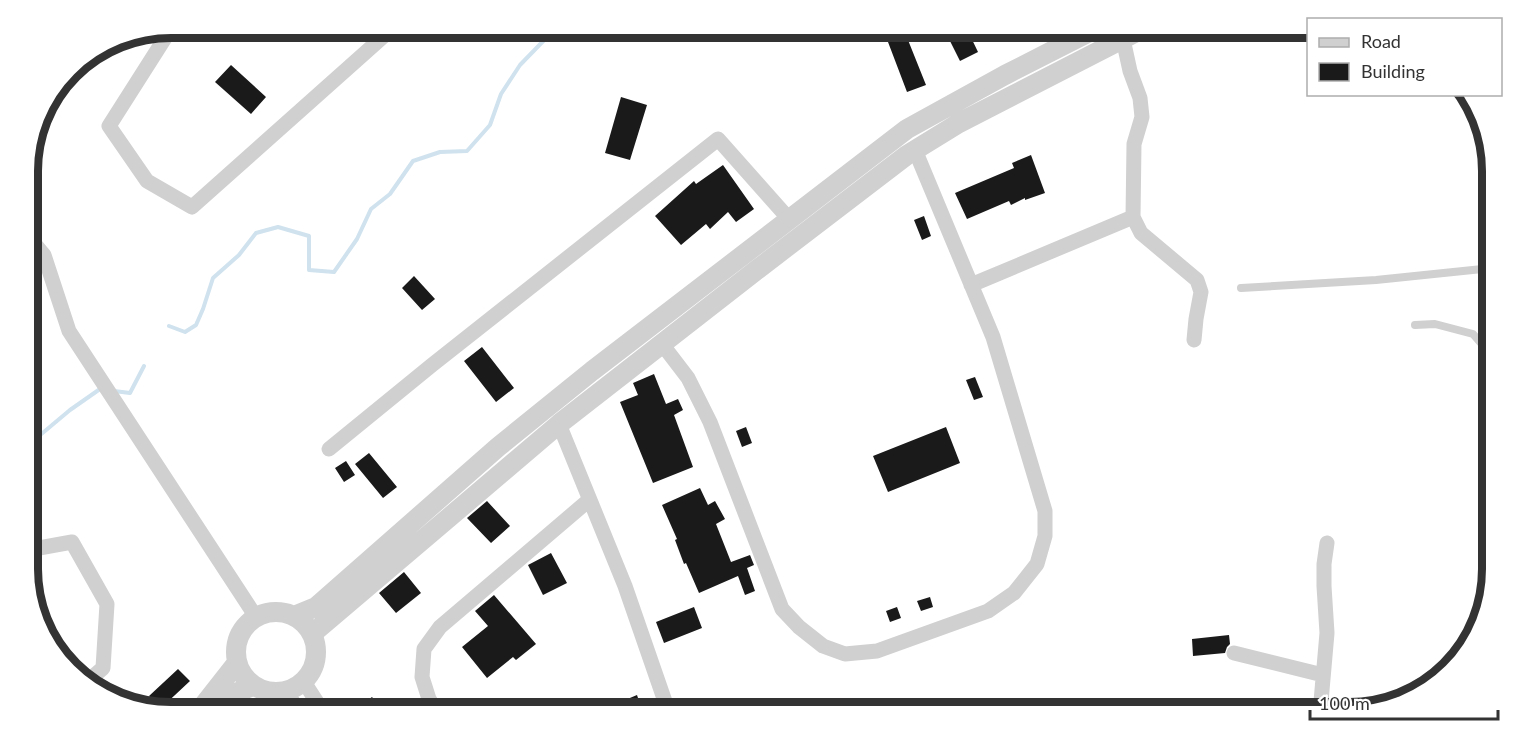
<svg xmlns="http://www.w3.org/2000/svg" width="1520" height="740" viewBox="0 0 1520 740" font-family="Lato,sans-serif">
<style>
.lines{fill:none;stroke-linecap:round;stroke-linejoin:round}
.stream{stroke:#cfe2ee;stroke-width:4}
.building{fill:#1a1a1a}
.service{stroke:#d0d0d0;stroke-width:8}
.minor{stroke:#d0d0d0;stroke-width:15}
.tertiary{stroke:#d0d0d0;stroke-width:20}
.rim{fill:none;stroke:#333;stroke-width:8}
</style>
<rect width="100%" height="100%" fill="#fff"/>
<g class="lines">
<path class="stream" d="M169 326 185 332 196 325 203 309 213 278 239 255 256 233 278 227 309 236V270L334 272 357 239 371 209 390 194 413 161 440 152 467 151 490 125 501 94 520 65 553 31 560 27
M114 391 130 393 144 366
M28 464 39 436 70 410 100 389"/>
</g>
<path class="building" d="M943 27H966L978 52 960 61Z
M906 35 926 85 907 92 888 42Z
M231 65 266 97 251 114 215 82Z
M621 97 647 105 630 160 605 153Z
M1031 155 1045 193 1025 200V198L1011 205 1009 201 967 219 955 193 1014 168 1012 163Z
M723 165 754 209 736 222 728 212 710 229 706 224 681 245 655 216 694 181 696 184Z
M924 216 931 236 922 240 914 220Z
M414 276 435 299 422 310 402 288Z
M482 347 514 388 496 402 464 361Z
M654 374 666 404 678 399 683 410 674 415 693 467 653 483 620 402 638 395 633 383Z
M975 377 983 397 974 400 966 380Z
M746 427 752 443 742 447 736 431Z
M946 427 960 463 888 492 873 456Z
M369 453 397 487 383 498 355 464Z
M346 461 355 475 344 482 335 468Z
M700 488 708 505 715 501 725 519 716 524 731 562 750 555 754 565 747 568 755 591 745 595 738 576 699 593 686 563 684 564 675 540 677 539 662 505Z
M487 501 510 526 491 543 467 518Z
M551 553 567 583 543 595 528 565Z
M404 572 421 593 396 613 379 593Z
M494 595 536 644 516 660 513 657 487 678 462 647 488 626 475 611Z
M930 597 933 607 921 611 917 601Z
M694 607 702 628 664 643 656 622Z
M897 607 901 618 890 622 886 611Z
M1229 635 1230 644 1227 647 1225 653 1193 656 1192 639Z
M178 669 190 681 160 709 149 696Z
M637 695 641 707 626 713H622L618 703Z
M372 697 385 713H351Z
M256 700 265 713H236Z"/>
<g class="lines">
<path class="service" d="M1241 288 1376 280 1492 268
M1415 325 1435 324 1473 334 1492 356"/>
<path class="minor" d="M172 27 109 126 147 181 192 207 394 27
M1123 39 1130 71 1140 98 1142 117 1134 144 1133 217 1141 233 1197 280 1201 292 1196 319 1194 340
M28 236 44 255 69 331 256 617
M971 285 1133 217
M662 344 688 378 710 422 782 609 799 627 823 646 845 654 877 651 988 611 1014 593 1037 564 1045 536V511L993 337 915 150
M559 424 625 586 669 713
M329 449 432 365 718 139 789 219
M28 550 72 542 107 604 103 668 87 682
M1234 653 1323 675
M304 682 324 713
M286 691 300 713
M438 713 429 699 422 677 424 649 440 627 589 500
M1320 713 1327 633 1324 586V564L1327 543"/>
<path class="tertiary" d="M236 652a40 40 0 1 1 80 0a40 40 0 1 1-80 0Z
M294 616 316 607 498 447 592 371 907 129 1005 75 1099 27
M312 634 559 424 758 269 907 155 959 123 1146 27
M205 705 253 686
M195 713 203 706 236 664"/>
</g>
<path d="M0 0H1520V740H0ZM171 38H1349A133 133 0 0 1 1482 171V569A133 133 0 0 1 1349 702H171A133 133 0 0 1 38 569V171A133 133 0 0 1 171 38Z" fill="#fff" fill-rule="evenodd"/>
<path class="rim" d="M171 38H1349A133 133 0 0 1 1482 171V569A133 133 0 0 1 1349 702H171A133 133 0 0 1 38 569V171A133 133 0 0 1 171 38Z"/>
<rect x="1307" y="18" width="195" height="78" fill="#ffffff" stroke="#adadad" stroke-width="1.5"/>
<rect x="1319" y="38" width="30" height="9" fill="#d0d0d0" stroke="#adadad" stroke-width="1.5"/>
<text x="1361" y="48" font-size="18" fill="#333333">Road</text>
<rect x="1319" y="63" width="30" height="18" fill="#1a1a1a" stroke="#adadad" stroke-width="1.5"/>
<text x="1361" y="78" font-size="18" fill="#333333">Building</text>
<path d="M1310 710v9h188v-9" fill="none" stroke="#333333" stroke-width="3"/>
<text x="1319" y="710" font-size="18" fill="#333333" stroke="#ffffff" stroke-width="4.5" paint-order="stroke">100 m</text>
</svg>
